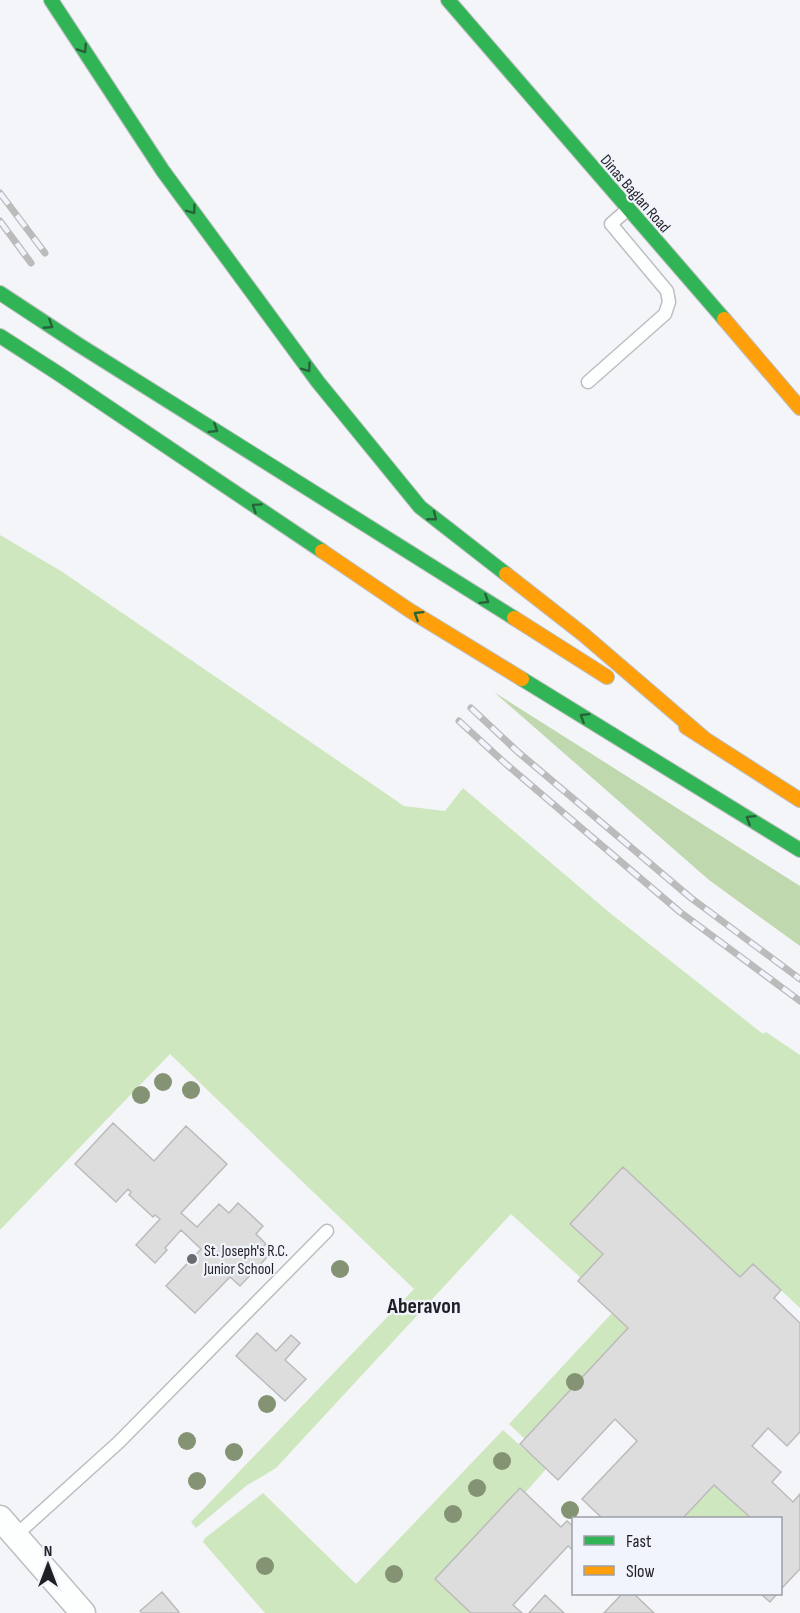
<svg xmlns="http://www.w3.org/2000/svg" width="800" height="1613" viewBox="0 0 800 1613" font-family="'Sofia Sans Condensed',sans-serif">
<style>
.green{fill:#cfe7be}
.forest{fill:#bfd8ad}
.building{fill:#dedddd;stroke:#bbb;stroke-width:1.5}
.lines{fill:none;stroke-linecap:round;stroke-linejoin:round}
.lane-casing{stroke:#bdbec1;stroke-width:15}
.street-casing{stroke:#bdbec1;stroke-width:27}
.fast-casing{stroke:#bdbec1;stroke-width:16}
.slow-casing{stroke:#bdbec1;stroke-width:16}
.lane{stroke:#fdfefe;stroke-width:12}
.street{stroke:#fdfefe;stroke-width:24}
.fast{stroke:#30b455;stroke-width:14}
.slow{stroke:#ff9f0a;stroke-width:14}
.rail-casing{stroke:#bbbbbc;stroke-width:7}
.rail{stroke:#f1f4fc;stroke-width:4.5;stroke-dasharray:14;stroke-linecap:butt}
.tree{fill:#849374}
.oneway{stroke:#27633a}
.poi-dot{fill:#6a6b6e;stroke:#f1f4fc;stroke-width:2}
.labels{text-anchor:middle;stroke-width:4.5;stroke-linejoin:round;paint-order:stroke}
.street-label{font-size:16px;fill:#1f2023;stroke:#f1f4fc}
.poi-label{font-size:16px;fill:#1f2023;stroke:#f1f4fc;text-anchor:start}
.district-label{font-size:22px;font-weight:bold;fill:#1f2023;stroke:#f1f4fc}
</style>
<rect width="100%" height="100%" fill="#f4f5f9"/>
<path class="green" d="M0 535 61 571 404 806 445 811 463 788 610 913 763 1034 766 1032 800 1055V1308L753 1264 740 1277 623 1167 603 1254 581 1278 511 1214 276 1468 246 1486 196 1528 191 1522 414 1289 170 1054 0 1230Z
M612 1313 628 1328 525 1439 509 1424Z
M503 1430 546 1469 525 1493 519 1489 435 1579 471 1613H265L203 1542 205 1538 263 1493 356 1584Z
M714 1485 751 1518H683Z"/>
<path class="forest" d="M494 692 800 886V946L709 880Z"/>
<path class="building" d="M113 1123 154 1161 186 1126 227 1164 181 1213 197 1227 219 1204 229 1213 238 1203 263 1226 256 1234 266 1244 263 1247 270 1254 240 1286 230 1277 195 1313 166 1286 201 1249 181 1230 165 1248 167 1250 155 1263 136 1245 160 1219 155 1215 153 1217 129 1195 131 1192 128 1189 116 1202 75 1164Z
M623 1167 740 1277 753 1264 781 1290 774 1298 800 1323V1432L787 1446 768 1428 752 1446 781 1472 772 1482 793 1502 800 1494V1569L780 1590V1518H751L714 1485 683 1518H602L582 1499 637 1441 615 1419 558 1480 520 1444 628 1328 578 1281 603 1254 570 1224Z
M257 1333 276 1351 291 1335 300 1343 285 1360 306 1379 285 1401 236 1356Z
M520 1488 561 1527 567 1521 574 1527V1551L568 1546 513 1605 522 1613H471L435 1579Z
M162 1592 179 1612 178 1613H142L140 1611Z
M619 1594H634L654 1613H604L621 1595Z
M761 1594H777L770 1602Z
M545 1595 564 1613H529Z"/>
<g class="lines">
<defs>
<path id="lane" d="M588 382 665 314 669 302 667 291 611 224 627 210
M15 1536 119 1442 327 1231"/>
<path id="street" d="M0 1518 83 1613"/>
<path id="fast" d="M51 0 163 171 318 382 420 507 506 574
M448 0 724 319
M0 293 79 345 514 618
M0 336 59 374 322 551
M522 679 800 850"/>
<path id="slow" d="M724 319 800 408
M322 551 409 610 522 679
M506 574 584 635 705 739
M514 618 607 677
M686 727 800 800"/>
</defs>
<use href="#lane" class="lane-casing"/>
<use href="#street" class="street-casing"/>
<use href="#fast" class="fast-casing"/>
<use href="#slow" class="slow-casing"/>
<use href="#lane" class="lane"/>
<use href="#street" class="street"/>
<use href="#fast" class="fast"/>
<use href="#slow" class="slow"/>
<defs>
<path id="rail" d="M0 193 45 253
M0 221 31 263
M471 708 518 752 691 898 800 979
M459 721 506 764 680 912 800 1001"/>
</defs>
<use href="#rail" class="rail-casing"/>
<use href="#rail" class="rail"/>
</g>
<g class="tree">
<circle cx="163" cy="1082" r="9"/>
<circle cx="191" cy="1090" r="9"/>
<circle cx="141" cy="1095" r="9"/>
<circle cx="340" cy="1269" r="9"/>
<circle cx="575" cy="1382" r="9"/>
<circle cx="267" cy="1404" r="9"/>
<circle cx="187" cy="1441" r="9"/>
<circle cx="234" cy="1452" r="9"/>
<circle cx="502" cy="1461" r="9"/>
<circle cx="197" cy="1481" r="9"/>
<circle cx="477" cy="1488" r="9"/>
<circle cx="570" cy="1510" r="9"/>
<circle cx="453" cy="1514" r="9"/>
<circle cx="265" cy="1566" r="9"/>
<circle cx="394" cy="1574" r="9"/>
</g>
<defs><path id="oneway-chevron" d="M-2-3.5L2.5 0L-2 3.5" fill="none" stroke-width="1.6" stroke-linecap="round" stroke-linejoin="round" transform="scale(1.5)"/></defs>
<g class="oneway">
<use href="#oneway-chevron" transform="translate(83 49) rotate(57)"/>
<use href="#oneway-chevron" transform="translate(192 210) rotate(54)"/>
<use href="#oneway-chevron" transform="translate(49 325) rotate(33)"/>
<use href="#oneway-chevron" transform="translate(307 368) rotate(54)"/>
<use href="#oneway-chevron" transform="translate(214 429) rotate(32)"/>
<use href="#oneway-chevron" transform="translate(256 507) rotate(-146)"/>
<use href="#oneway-chevron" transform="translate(433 517) rotate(38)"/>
<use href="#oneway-chevron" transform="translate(485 600) rotate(32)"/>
<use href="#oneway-chevron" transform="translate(418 615) rotate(-148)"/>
<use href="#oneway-chevron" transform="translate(584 717) rotate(-148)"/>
<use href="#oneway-chevron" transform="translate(750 819) rotate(-148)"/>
</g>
<circle class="poi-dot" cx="192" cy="1259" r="6"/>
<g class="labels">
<g class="street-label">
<text transform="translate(636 193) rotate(49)" y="6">Dinas Baglan Road</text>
</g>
<g class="poi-label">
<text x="204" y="1256">St. Joseph's R.C.<tspan x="204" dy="18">Junior School</tspan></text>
</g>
<g class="district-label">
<text x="424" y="1313">Aberavon</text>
</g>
</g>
<rect x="572" y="1517" width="210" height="78" fill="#f1f4fc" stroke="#9d9fa5" stroke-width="1.5"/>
<rect x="584" y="1536" width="30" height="9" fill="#30b455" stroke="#9d9fa5" stroke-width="1.5"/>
<text x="626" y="1547" font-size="18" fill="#1f2023">Fast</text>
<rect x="584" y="1566" width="30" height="9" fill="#ff9f0a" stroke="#9d9fa5" stroke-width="1.5"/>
<text x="626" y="1577" font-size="18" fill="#1f2023">Slow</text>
<g transform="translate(48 1565)" stroke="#f1f4fc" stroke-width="4.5" paint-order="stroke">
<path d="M0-4.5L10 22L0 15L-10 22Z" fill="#1f2023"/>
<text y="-9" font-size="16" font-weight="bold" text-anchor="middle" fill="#1f2023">N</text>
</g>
</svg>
